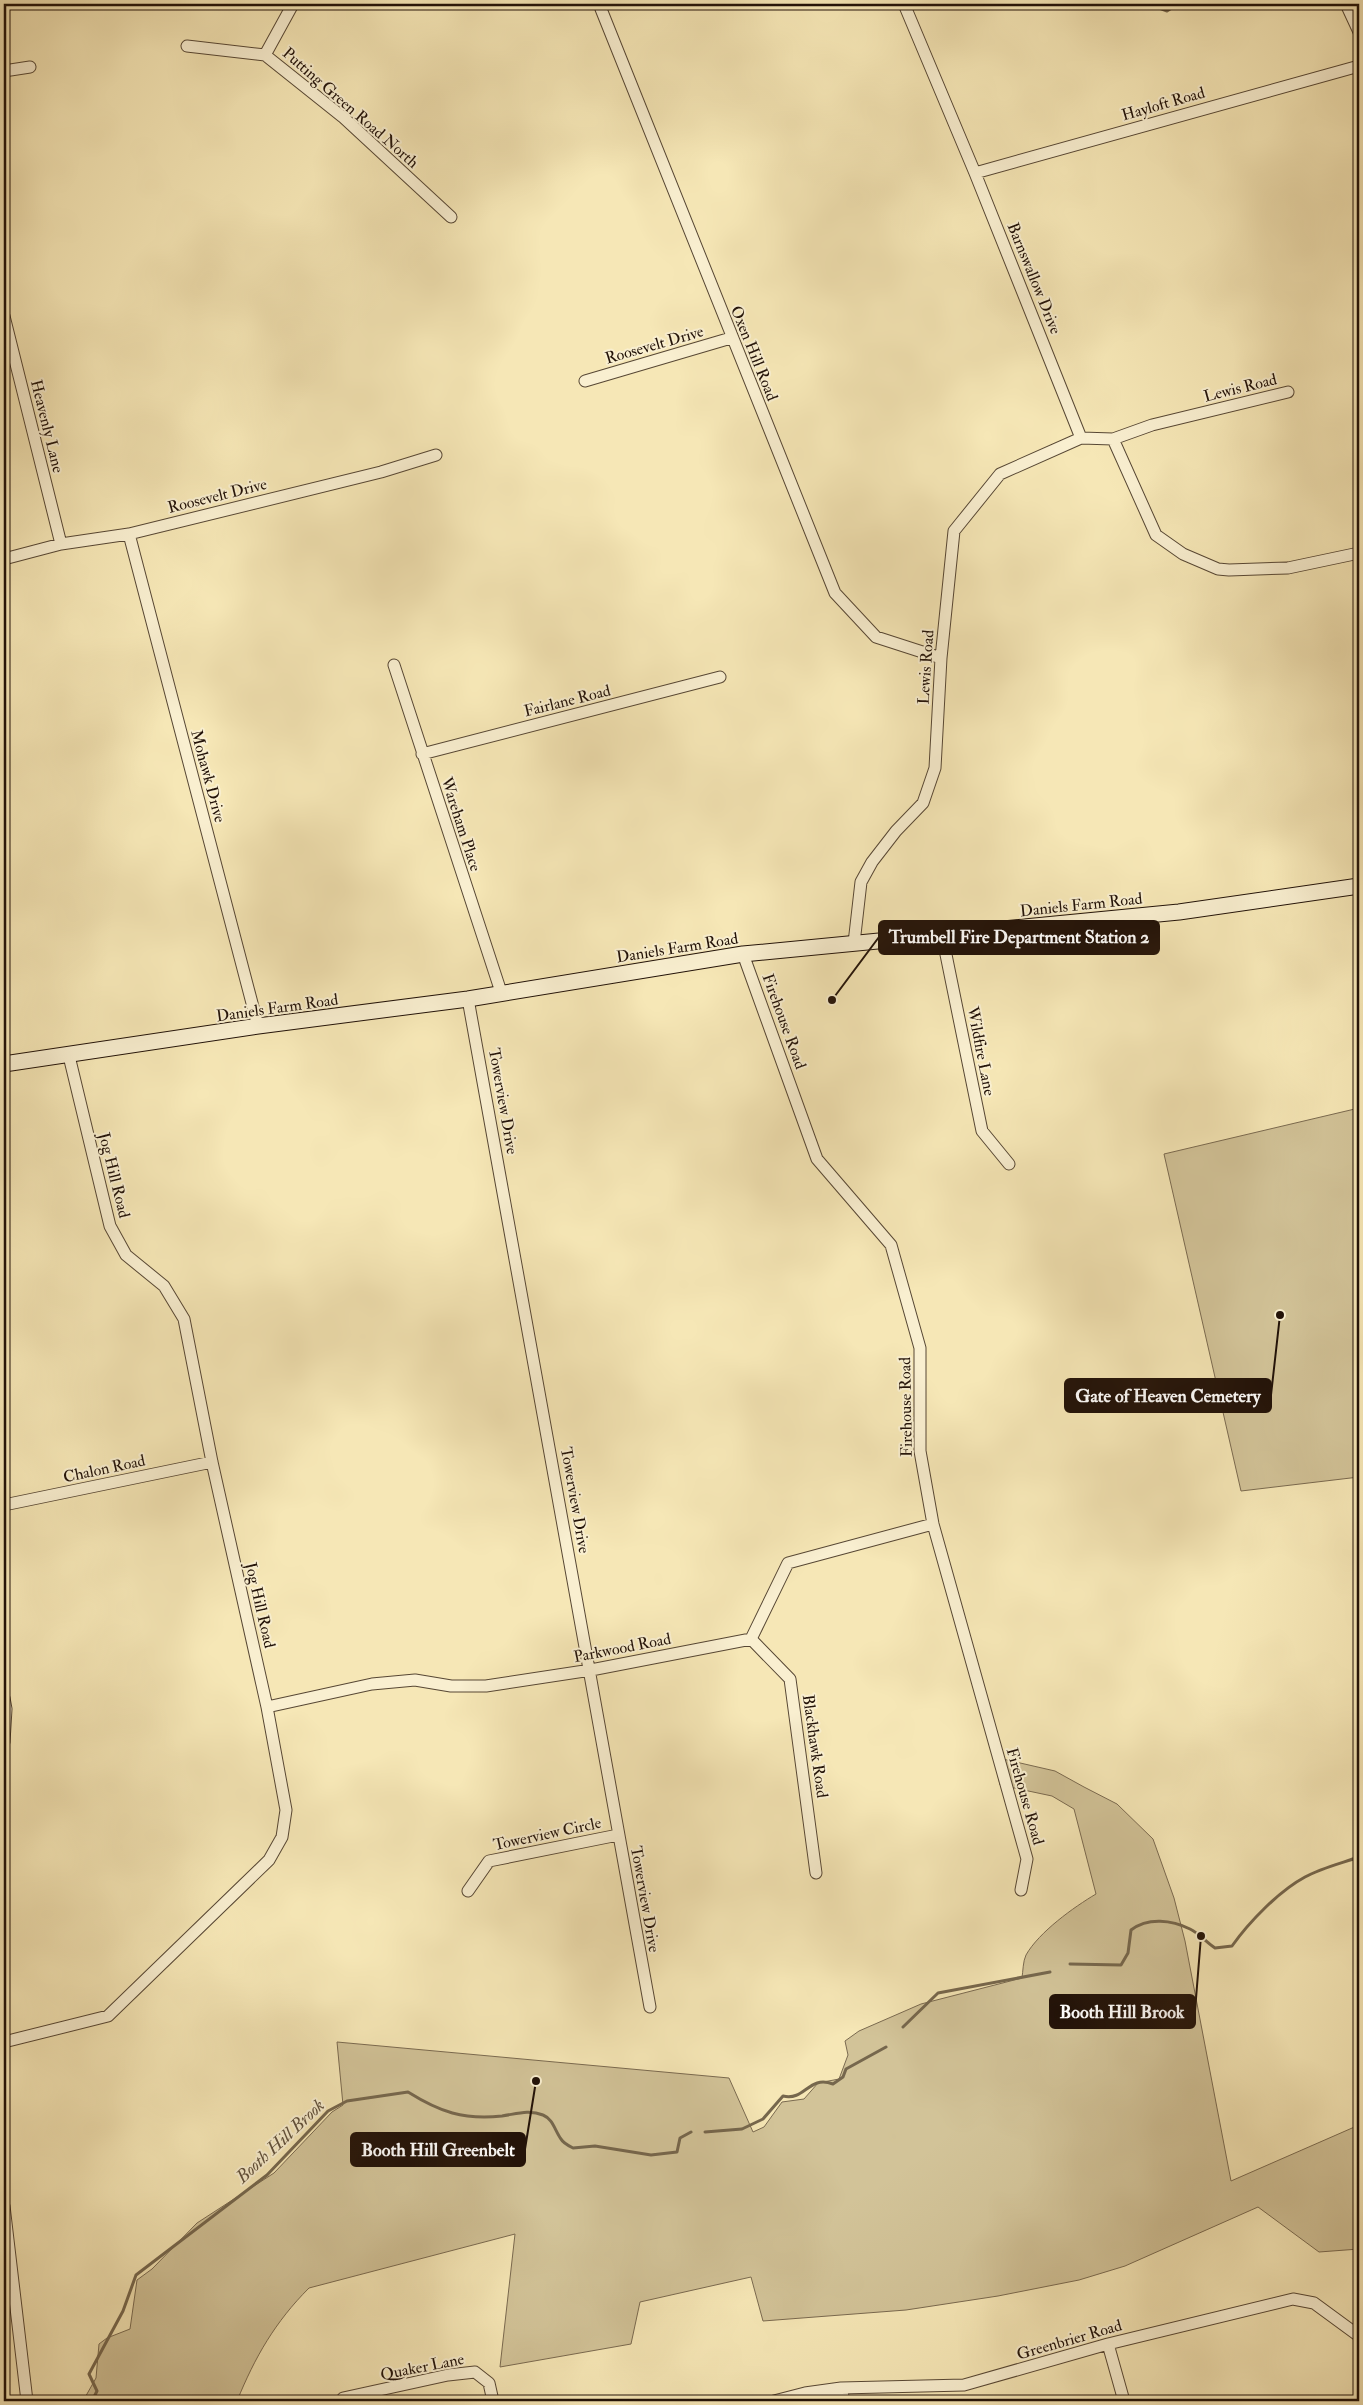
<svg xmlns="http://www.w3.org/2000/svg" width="1363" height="2405" viewBox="0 0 1363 2405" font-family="'IM FELL Double Pica',serif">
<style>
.green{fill:#d2c398;stroke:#7a6a50}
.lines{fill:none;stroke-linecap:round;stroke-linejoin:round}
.stream{stroke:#76674d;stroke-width:3}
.minor-casing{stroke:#574734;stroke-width:13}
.secondary-casing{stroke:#221208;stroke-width:17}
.minor{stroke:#f9efd0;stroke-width:11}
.secondary{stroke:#f9efd0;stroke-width:15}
.labels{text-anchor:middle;stroke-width:4;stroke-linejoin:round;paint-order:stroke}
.street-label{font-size:16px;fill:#221208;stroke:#f9efd0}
.water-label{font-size:18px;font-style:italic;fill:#61513c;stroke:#f9efd0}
.leader{fill:none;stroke:#221208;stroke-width:2}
.callout-dot{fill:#221208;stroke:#f9efd0;stroke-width:2}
.callout{fill:#221208;stroke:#221208;stroke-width:2}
.callout-label{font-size:18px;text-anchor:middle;font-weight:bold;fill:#fff}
</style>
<rect width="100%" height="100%" fill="#f6e7b6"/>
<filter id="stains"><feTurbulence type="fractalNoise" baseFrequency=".004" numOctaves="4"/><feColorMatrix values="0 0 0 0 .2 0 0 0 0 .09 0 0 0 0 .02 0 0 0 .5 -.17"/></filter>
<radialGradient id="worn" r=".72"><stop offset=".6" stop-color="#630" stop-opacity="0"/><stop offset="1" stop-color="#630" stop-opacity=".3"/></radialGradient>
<path class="green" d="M1359 1108V1477L1241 1491 1164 1154Z
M994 1757 1055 1771 1084 1787 1117 1804 1153 1839 1174 1898 1185 1941 1231 2181 1359 2125V2249L1319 2252 1258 2207 1125 2266 1079 2280 998 2296 906 2310 763 2321 751 2277 640 2302 631 2344 500 2367 515 2234 309 2288C275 2322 255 2357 237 2401H83L96 2378 99 2344 107 2338 130 2329 137 2280 152 2269 197 2223 274 2173 332 2112 343 2105 337 2042 729 2078 753 2132 764 2127 782 2102 804 2099 818 2083 839 2079 848 2055 845 2041 859 2031 921 2004 1022 1978C1023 1971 1023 1961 1026 1955 1039 1932 1074 1907 1096 1894L1074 1809 1052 1796 1000 1785Z"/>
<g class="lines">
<path class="stream" d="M1149 4 1167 11 1178 4
M1220 4H1224
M1070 1964 1121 1965 1128 1953 1131 1930C1148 1917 1172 1920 1190 1929 1200 1934 1206 1942 1215 1948L1232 1946C1249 1922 1279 1891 1305 1877 1321 1868 1342 1863 1359 1857
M903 2027 938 1993 1050 1972
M705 2132 742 2129 763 2119 783 2096C806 2101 808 2075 833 2084L843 2077 846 2069 886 2047
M92 2401 97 2391 89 2374 123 2311 136 2275 267 2175 328 2111 347 2101 408 2092C440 2112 463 2120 502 2116 516 2114 529 2109 543 2115 553 2119 555 2131 561 2139 563 2143 569 2146 573 2148L595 2146 651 2155 677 2152 680 2138 691 2132"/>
<defs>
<path id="minor" d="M601 4V9L835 593 876 637 941 658
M904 4 975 173 1081 438 1113 439 1156 535 1183 554 1218 569 1229 570 1288 568 1359 553
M1346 4 1359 32
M187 46 265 55 344 118 451 217
M265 55 293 4
M4 71 30 67
M975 173 1359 66
M4 316 61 544
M585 381 731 338
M1113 439 1152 425 1288 392
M129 534 258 1026
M4 559 61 544 129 534 381 472 436 455
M394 665 501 992
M422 754 720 677
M942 935 982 1131 1009 1164
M854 943 861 882 872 862 896 831 923 803 935 768 941 658 954 531 1000 474 1081 438
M743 954 817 1159 891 1245 920 1348V1451L933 1524 1027 1859 1021 1890
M468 999 650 2007
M4 1505 212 1462
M751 1639 790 1679 816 1873
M751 1639 788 1563 933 1524
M4 1698 6 1709 4 1742
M267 1707 372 1684 415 1680 451 1686H486L591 1670 751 1639
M468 1891 489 1861 618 1835
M4 2042 108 2016 269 1860 282 1837 286 1810 267 1707 212 1462 184 1319 164 1286 126 1255 110 1226 69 1056
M4 2206 27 2401
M1108 2344 1124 2401
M841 2388 844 2401
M341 2401 343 2398 448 2375 475 2372 489 2383 493 2401
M774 2401 805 2393 841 2388 964 2385 1108 2344 1293 2299 1314 2303 1359 2336"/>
<path id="secondary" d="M4 1064 258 1026 468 999 743 954 1179 912 1359 886"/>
</defs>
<use href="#minor" class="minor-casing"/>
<use href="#secondary" class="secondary-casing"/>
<use href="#minor" class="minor"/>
<use href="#secondary" class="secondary"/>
</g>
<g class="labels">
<g class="street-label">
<text transform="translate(1163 103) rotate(-16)" y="6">Hayloft Road</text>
<text transform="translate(351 107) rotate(41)" y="6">Putting Green Road North</text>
<text transform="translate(1035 278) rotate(68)" y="6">Barnswallow Drive</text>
<text transform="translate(654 344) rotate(-16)" y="6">Roosevelt Drive</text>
<text transform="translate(755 353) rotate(68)" y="6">Oxen Hill Road</text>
<text transform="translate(1240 387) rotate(-14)" y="6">Lewis Road</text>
<text transform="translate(48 426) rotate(76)" y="6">Heavenly Lane</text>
<text transform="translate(217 495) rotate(-14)" y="6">Roosevelt Drive</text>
<text transform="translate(925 667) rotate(-86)" y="6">Lewis Road</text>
<text transform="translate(567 700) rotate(-14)" y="6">Fairlane Road</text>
<text transform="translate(209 776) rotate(75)" y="6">Mohawk Drive</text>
<text transform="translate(462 824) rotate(72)" y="6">Wareham Place</text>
<text transform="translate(1081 904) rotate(-6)" y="6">Daniels Farm Road</text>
<text transform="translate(677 947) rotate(-9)" y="6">Daniels Farm Road</text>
<text transform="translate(277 1007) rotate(-8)" y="6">Daniels Farm Road</text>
<text transform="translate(785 1021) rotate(70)" y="6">Firehouse Road</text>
<text transform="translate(982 1051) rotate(79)" y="6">Wildfire Lane</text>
<text transform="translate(504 1101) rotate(80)" y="6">Towerview Drive</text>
<text transform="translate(115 1175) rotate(76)" y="6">Jog Hill Road</text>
<text transform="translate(905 1407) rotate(-91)" y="6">Firehouse Road</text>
<text transform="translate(104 1468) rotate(-12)" y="6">Chalon Road</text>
<text transform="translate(576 1500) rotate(80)" y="6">Towerview Drive</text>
<text transform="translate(261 1605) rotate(77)" y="6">Jog Hill Road</text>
<text transform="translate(622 1647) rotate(-11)" y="6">Parkwood Road</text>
<text transform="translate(816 1746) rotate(82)" y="6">Blackhawk Road</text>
<text transform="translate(1026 1796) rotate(74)" y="6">Firehouse Road</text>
<text transform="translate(547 1833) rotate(-12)" y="6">Towerview Circle</text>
<text transform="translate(646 1899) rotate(80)" y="6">Towerview Drive</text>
<text transform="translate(1069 2339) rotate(-16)" y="6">Greenbrier Road</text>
<text transform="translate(422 2366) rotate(-11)" y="6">Quaker Lane</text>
</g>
<g class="water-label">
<text transform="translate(280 2141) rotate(-43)" y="6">Booth Hill Brook</text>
</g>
</g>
<path class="leader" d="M832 1000L879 937M1280 1315L1271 1395M1201 1936L1195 2011M536 2081L525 2149"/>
<g class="callout-dot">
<circle cx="832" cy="1000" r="5"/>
<circle cx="1280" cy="1315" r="5"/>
<circle cx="1201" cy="1936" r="5"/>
<circle cx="536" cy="2081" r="5"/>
</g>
<g class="callout">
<rect x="879" y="921" width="280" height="33" rx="5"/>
<rect x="1065" y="1379" width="206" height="33" rx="5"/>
<rect x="1050" y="1995" width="145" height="33" rx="5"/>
<rect x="351" y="2133" width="174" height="33" rx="5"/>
</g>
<g class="callout-label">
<text x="1019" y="943">Trumbell Fire Department Station 2</text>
<text x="1168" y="1402">Gate of Heaven Cemetery</text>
<text x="1122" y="2018">Booth Hill Brook</text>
<text x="438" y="2156">Booth Hill Greenbelt</text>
</g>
<rect width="1363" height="2405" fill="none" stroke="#f6e7b6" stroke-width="20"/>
<rect x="5" y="5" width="1353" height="2395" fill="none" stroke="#221208" stroke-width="2.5"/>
<rect x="10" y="10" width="1343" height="2385" fill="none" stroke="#221208"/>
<rect width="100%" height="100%" filter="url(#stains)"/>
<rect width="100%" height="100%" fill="url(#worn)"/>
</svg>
